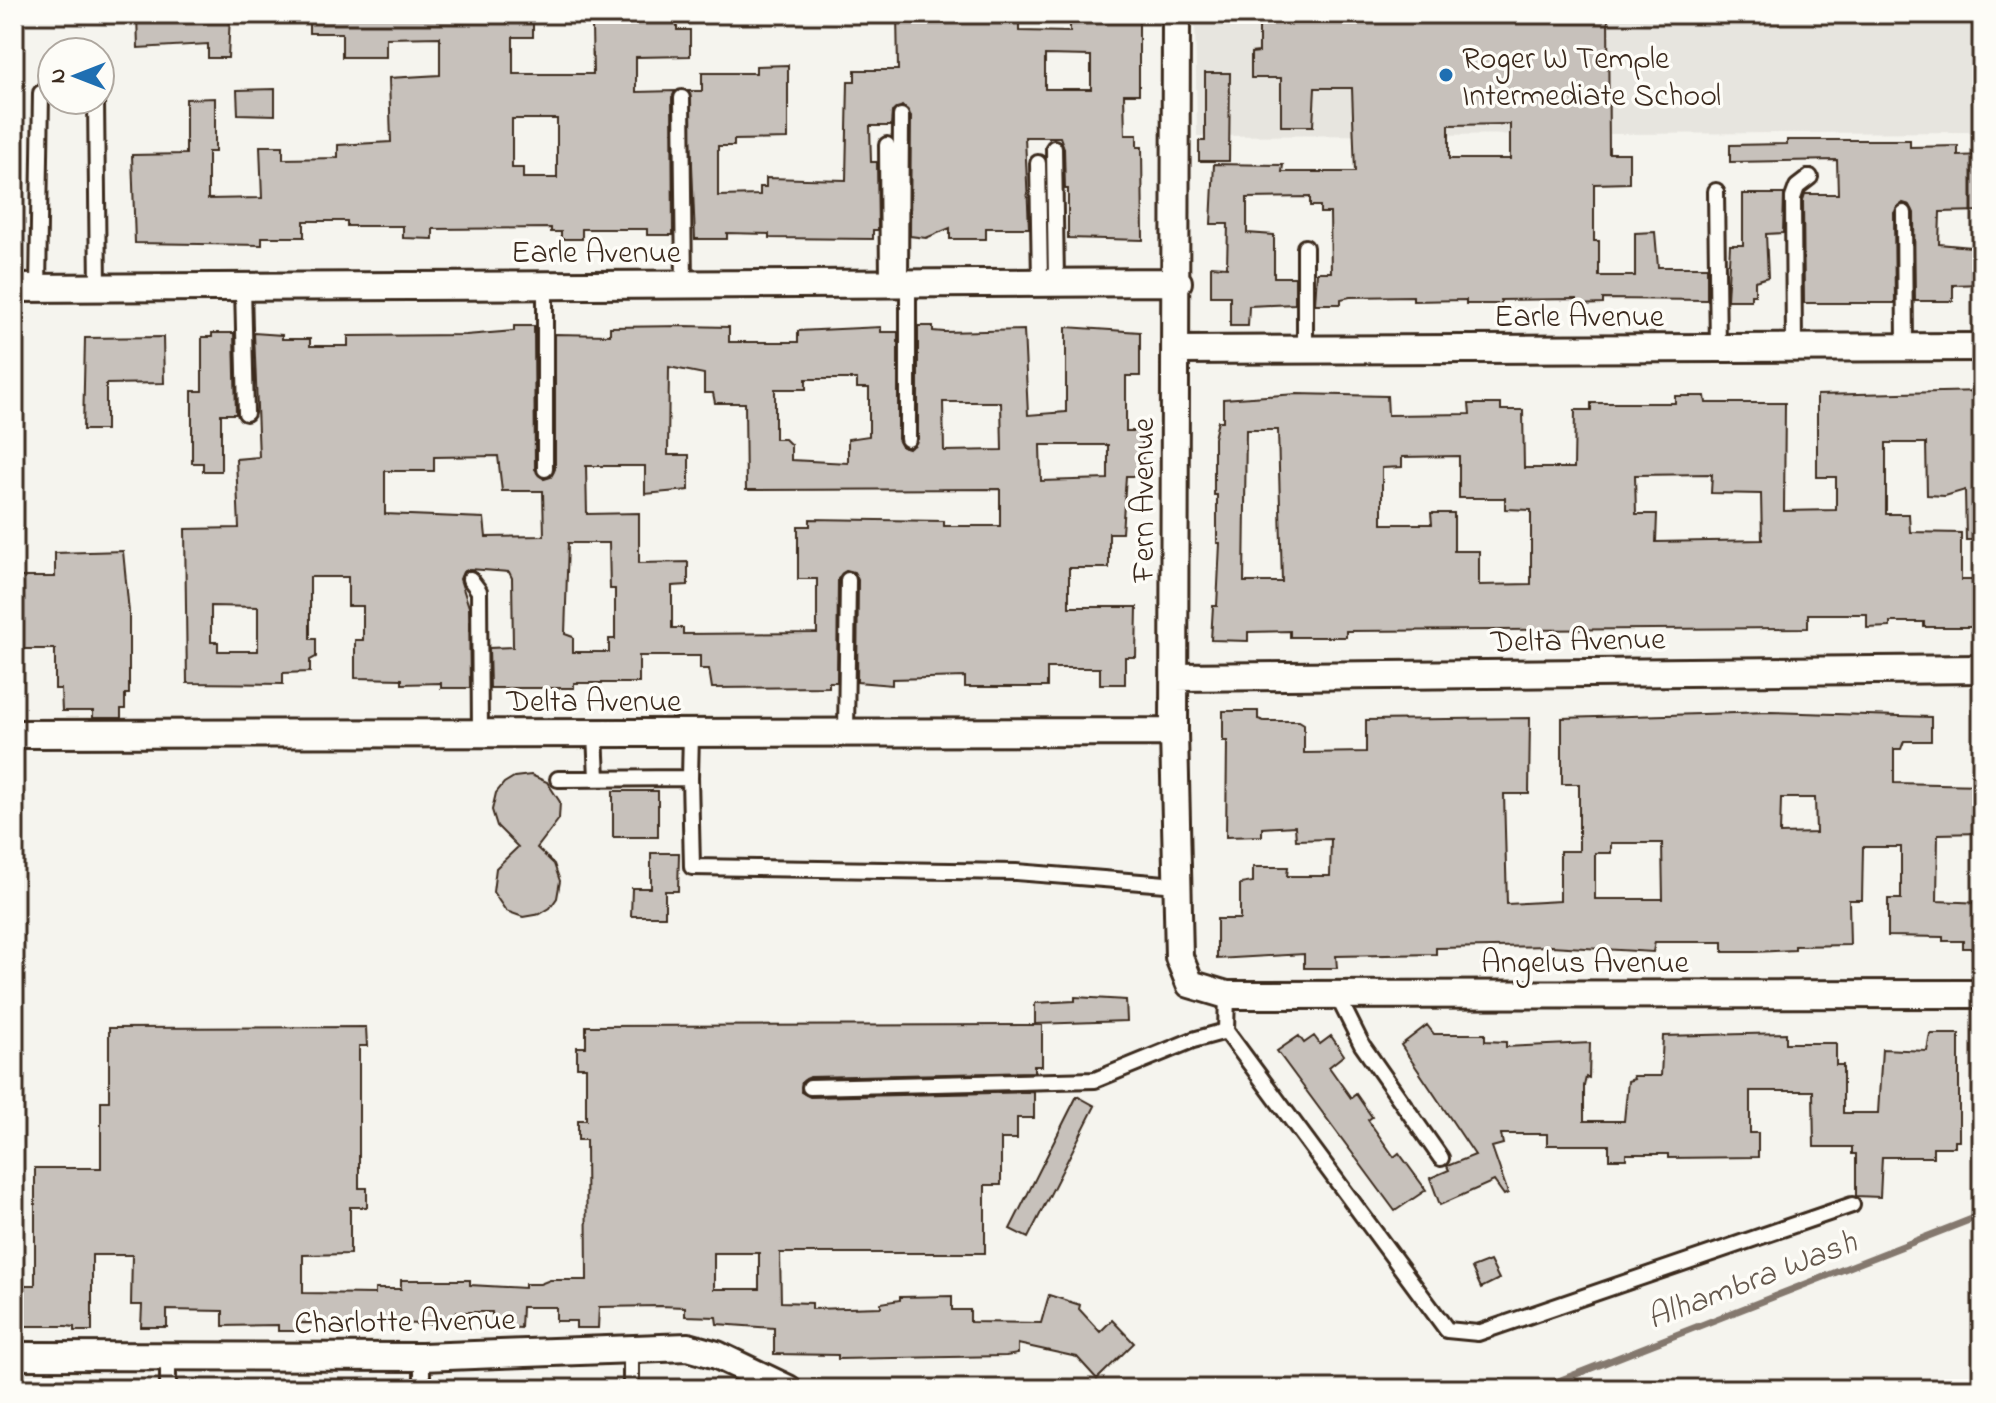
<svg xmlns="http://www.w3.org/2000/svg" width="1996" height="1403" viewBox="0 0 1996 1403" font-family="'Indie Flower',sans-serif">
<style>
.built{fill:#e7e5df}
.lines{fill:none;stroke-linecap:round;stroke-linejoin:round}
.stream{stroke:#84786e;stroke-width:7}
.building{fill:#c7c1bb;stroke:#3b2a1e;stroke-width:2;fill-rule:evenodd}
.lane-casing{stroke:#3b2a1e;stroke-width:20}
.street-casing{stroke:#3b2a1e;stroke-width:32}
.lane{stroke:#fdfcf7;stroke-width:14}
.street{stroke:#fdfcf7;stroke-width:26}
.poi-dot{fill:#1f6fb2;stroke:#fdfcf7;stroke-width:3}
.labels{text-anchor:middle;stroke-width:7;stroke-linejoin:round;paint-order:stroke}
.poi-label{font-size:32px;fill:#3b2a1e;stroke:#fdfcf7;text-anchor:start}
.street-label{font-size:32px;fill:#3b2a1e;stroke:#fdfcf7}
.water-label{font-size:34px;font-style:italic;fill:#65584d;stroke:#fdfcf7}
</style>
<rect width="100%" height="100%" fill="#f5f4ee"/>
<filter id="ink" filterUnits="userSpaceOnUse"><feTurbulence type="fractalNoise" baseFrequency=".0125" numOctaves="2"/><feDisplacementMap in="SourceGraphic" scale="16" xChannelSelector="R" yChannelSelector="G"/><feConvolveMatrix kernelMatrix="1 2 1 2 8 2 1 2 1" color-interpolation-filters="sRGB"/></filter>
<g filter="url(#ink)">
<path class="built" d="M1195 14H1982V132L1197 136Z"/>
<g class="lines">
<path class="stream" d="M1538 1389 1982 1215"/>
</g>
<path class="building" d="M137 14H230L228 58H208V44L138 48Z
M309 14H533V37H513V74H593L592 27 600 26V14H677V30H690V56L636 57V92L675 91 672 98 673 235H647V229H582V239H561V232H551V228L433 229V239L403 238V226H347V221H304V237H262V245L135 243 132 155 186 154V99L215 98V152H208V199L262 198 260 146H283V159L338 158V145L391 142 389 78 440 75V37L386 38V57H342V33H309ZM512 119H557V178H523V168H512Z
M897 14H1019V31L1070 32V14H1139V94H1124L1125 135H1137V147H1142L1143 240 1068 238V189H1065L1064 148 1060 137H1025L1029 228H986V239H950V228L926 238 910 236 911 116 902 106 892 112 891 126H870L871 162H877L878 230H873V239L769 238V234L727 233V239H695L689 91H702V73H756V66L788 65V139L734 140V146H718V196L760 195V187H766V178L846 180 848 81H855V70H898ZM1045 55 1091 56V89H1045Z
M1259 14H1608L1609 153H1629V183L1594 184V241H1599V276H1635V233L1655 232 1658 267H1707V300L1603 299V304L1577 305V299L1501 300V304H1466V300L1413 301V296L1350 297 1341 299V304H1315L1317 272H1331L1330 213H1320V206H1310V197L1247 198V233L1274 235V277H1295V304L1249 306 1248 326H1230V296H1211V266L1227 267 1228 224H1211L1214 164 1283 165 1282 172H1355L1352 88H1315L1313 126H1281V78H1251V53L1259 52ZM1510 124V159H1449V125Z
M1205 73H1230L1229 161H1199V141H1205Z
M275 89V115L238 114 237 90Z
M1787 140H1910V147L1958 146V156L1982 155V211L1940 212 1939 244 1982 248V284L1953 285V301H1915L1914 213 1910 205 1903 203 1894 213 1895 303H1804L1803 200 1805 194H1838L1837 160 1730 162V145L1787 144Z
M1743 194H1784L1783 233 1766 234 1768 277 1755 281V295H1751V300H1727L1730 245H1743Z
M514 326H534L535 469 544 479 551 477 555 469V334L610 335V327L684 326 729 327V342H798V331L881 327V332H898V439L902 447 909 449 918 439V326H933V331L944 332 1024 330 1028 415 1066 412V327L1140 332V376H1126V431H1142L1143 476H1126L1122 533H1109V568H1069V607H1137L1136 657H1125V684H1100V668H1047V687H965V677L892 679V685L857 682 858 580 854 572 847 570 838 579 837 682H829V687L712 688 709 669H700V656H639V683H574V688H490L489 648 513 647 512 578 509 572 470 569 463 572 460 579 469 607 470 688H441V683L402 684V679L355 678V640H363V606H348V577H310V639H316V657L310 660V672L283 673V684L187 683 185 529 239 528 236 459 259 457 254 333 282 335V339H310V346H348V336L466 335 514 331ZM669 367 704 374V393H713L715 403H745L746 490 1000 489V526H944V521L810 519V526H798V579H817V633L683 634V628H672V586L688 585V562L639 563V513L587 514 586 466H645V494L689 490V455H668ZM806 379H857V388H869V436L848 439V463L791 460V445L785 439H775V389H806ZM943 402H1001L1002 450 944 451ZM1040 445H1108V479L1041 481ZM498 456 502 491H543L544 536 486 537 484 518 385 514V471H434V457ZM568 543H609L610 589H615V639H609V652H573V637L565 634ZM211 606 258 607V651H218V642H211Z
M212 333H234L236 414H221V471H203V463H192V391H202V337H212Z
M163 337 164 383 106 384V430H83L85 338Z
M1982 391V540H1966L1965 490 1945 496 1927 495 1926 443H1886V514H1909L1910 532 1961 533V580H1982V627H1924V622H1890V627L1867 628V614H1808V628L1346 631V637H1290V631L1248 632V641L1211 640 1213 606H1217L1220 543H1217V495H1214V438L1218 421H1223V399L1297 394 1387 396 1388 415 1470 414 1469 404H1501V410H1523L1524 468H1574L1575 410H1591V403H1675V396H1705L1706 403H1785L1784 511 1836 510V477H1817V395ZM1246 430H1278L1282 582H1244ZM1459 456V498H1505V509L1531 510V584L1479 585V551H1454V513H1431L1432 524H1382V468L1402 467V457ZM1712 474 1711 493 1761 494 1762 540 1656 542 1657 514H1636L1635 475Z
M123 551 129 612V694H125V709H121V718H93V711H62L61 689H55V649H14V577H55V553Z
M1223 711H1258V719L1264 721H1299L1304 724V753L1366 752V720L1530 718 1529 794H1504L1507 904 1560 901V851H1579V784H1562V718L1770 712 1931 717V741H1904L1901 749H1894V783L1982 785V833L1938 834 1937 901 1982 903V948H1963V941H1943V937L1888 936V899H1901V847H1863L1862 900H1849L1850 945 1795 946V950L1755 952H1723V942H1655L1653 952 1551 946 1436 948V954L1336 956 1337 968H1304V954L1217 959V919H1240V884L1253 882V867H1288L1287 876H1330L1331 839 1296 840 1295 826 1262 828V836L1226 837 1227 741H1223ZM1781 798H1815L1816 833 1780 834ZM1611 843H1662L1663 899H1595V853H1611Z
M531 775 547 782 560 802 559 819 537 848 554 864 560 881 557 898 550 908 540 914 523 917 506 911 493 892 496 868 518 847 497 826 492 810 496 793 504 783 514 777Z
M613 791H658V837H613Z
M651 853H679L678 891H665V916H631L632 888H651Z
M1075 997 1126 1000 1127 1021 1035 1024V1003L1075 1001Z
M1042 1025V1066H1034V1072L810 1077 802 1082 801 1092 810 1097 1034 1092V1118H1017V1139H1001V1185H985V1253H780L781 1302 812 1303V1309L881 1307V1303L900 1300V1297L952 1296V1310H970V1322L1041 1323 1049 1295 1080 1305 1079 1309 1100 1332 1112 1320 1134 1343 1097 1379 1077 1357 1018 1344V1354L1006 1356 838 1359V1355L774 1354V1328L717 1324 716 1317 685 1316V1307L660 1306 599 1307 598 1328H576V1321H556V1307H522L521 1328 500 1327V1322H492V1312H457V1324L301 1323 296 1325V1331H278V1325L223 1326V1311L167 1310V1327H141L142 1305H131L132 1255H92V1331H74V1327L66 1326H15L18 1285H35V1168H101V1101H109V1028L366 1027 367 1046H359V1188H367V1207H350V1254L303 1255V1293L375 1294V1289H401V1280H470V1285L525 1288V1284H540L550 1280H587L586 1140H578V1120H586V1067H577V1047H586V1026ZM714 1253H759V1289H714Z
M1427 1025 1434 1034H1485V1041L1506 1042V1047L1590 1043 1589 1078 1586 1077 1584 1086V1121H1624L1628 1081 1634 1079 1633 1076H1661L1663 1036 1786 1033V1043H1836V1065H1843V1113H1878L1882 1049 1927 1051 1930 1034H1959V1141H1955V1147H1933V1157H1882L1880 1197 1856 1196V1154H1852V1147H1814L1813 1091H1750V1133H1758V1157L1668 1158V1154H1626V1159H1609V1145H1547V1134H1501L1503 1144 1492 1147 1508 1193 1504 1195 1494 1181 1440 1205 1430 1178 1449 1170 1447 1166 1475 1155 1401 1045Z
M1299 1036 1304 1043 1314 1036 1320 1044 1331 1036 1344 1055 1329 1067 1351 1098 1356 1094 1372 1117 1368 1120 1394 1157 1399 1153 1426 1190 1395 1211 1277 1051Z
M1077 1096 1095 1106 1028 1238 1010 1229Z
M1490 1261 1499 1279 1481 1288 1472 1268Z"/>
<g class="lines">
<defs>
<path id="lane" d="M682 98 684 285
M96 100 98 288
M887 145 888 284
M1054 148 1056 281
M1038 163 1040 281
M1716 191 1718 349
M1904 213 1905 348
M1305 247V350
M900 283 901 116
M545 285V469
M243 287 246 413
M38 288 41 93H52
M1794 348 1793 198 1797 187 1810 177
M908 439V283
M470 579 479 591 480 734
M595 733 597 778
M846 733 848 580
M690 778 691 733
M558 779 690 778 692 867 1016 872 1178 885
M1227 995 1226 1031 1447 1330 1478 1333 1852 1205
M1337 995 1362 1045 1441 1158
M810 1087 1095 1080 1193 1040 1226 1031
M631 1349V1389
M168 1356V1389
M422 1389V1357"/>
<path id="street" d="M1176 14 1174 732 1179 957 1190 984 1227 995 1982 994
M14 288 1178 282
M1176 350 1982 347
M1175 677 1982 669
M14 734 1174 732
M14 1356 422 1357 688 1347 717 1355 788 1389"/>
</defs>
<use href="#lane" class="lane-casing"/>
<use href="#street" class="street-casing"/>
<use href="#lane" class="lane"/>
<use href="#street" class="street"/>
</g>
</g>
<circle class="poi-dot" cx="1446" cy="75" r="8"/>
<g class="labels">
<g class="poi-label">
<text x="1462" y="68">Roger W Temple<tspan x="1462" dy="37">Intermediate School</tspan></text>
</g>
<g class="street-label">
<text x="596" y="262">Earle Avenue</text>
<text x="1579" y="326">Earle Avenue</text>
<text transform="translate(1142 500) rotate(-90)" y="11">Fern Avenue</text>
<text transform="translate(1578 639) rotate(-1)" y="11">Delta Avenue</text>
<text x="594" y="711">Delta Avenue</text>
<text x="1585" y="972">Angelus Avenue</text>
<text transform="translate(405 1320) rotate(-1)" y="11">Charlotte Avenue</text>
</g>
<g class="water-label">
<text transform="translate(1751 1278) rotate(-21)" y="12">Alhambra Wash</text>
</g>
</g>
<rect width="1996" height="1403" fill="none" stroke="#fdfcf7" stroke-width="48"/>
<rect x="24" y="24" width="1948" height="1355" fill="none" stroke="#3b2a1e" stroke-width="3" filter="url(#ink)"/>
<g transform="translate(76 76) rotate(270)"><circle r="38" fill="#fdfcf7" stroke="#afa8a0" stroke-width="2"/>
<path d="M0-6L14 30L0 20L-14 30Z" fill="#1f6fb2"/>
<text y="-12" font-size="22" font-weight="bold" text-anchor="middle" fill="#3b2a1e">N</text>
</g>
</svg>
